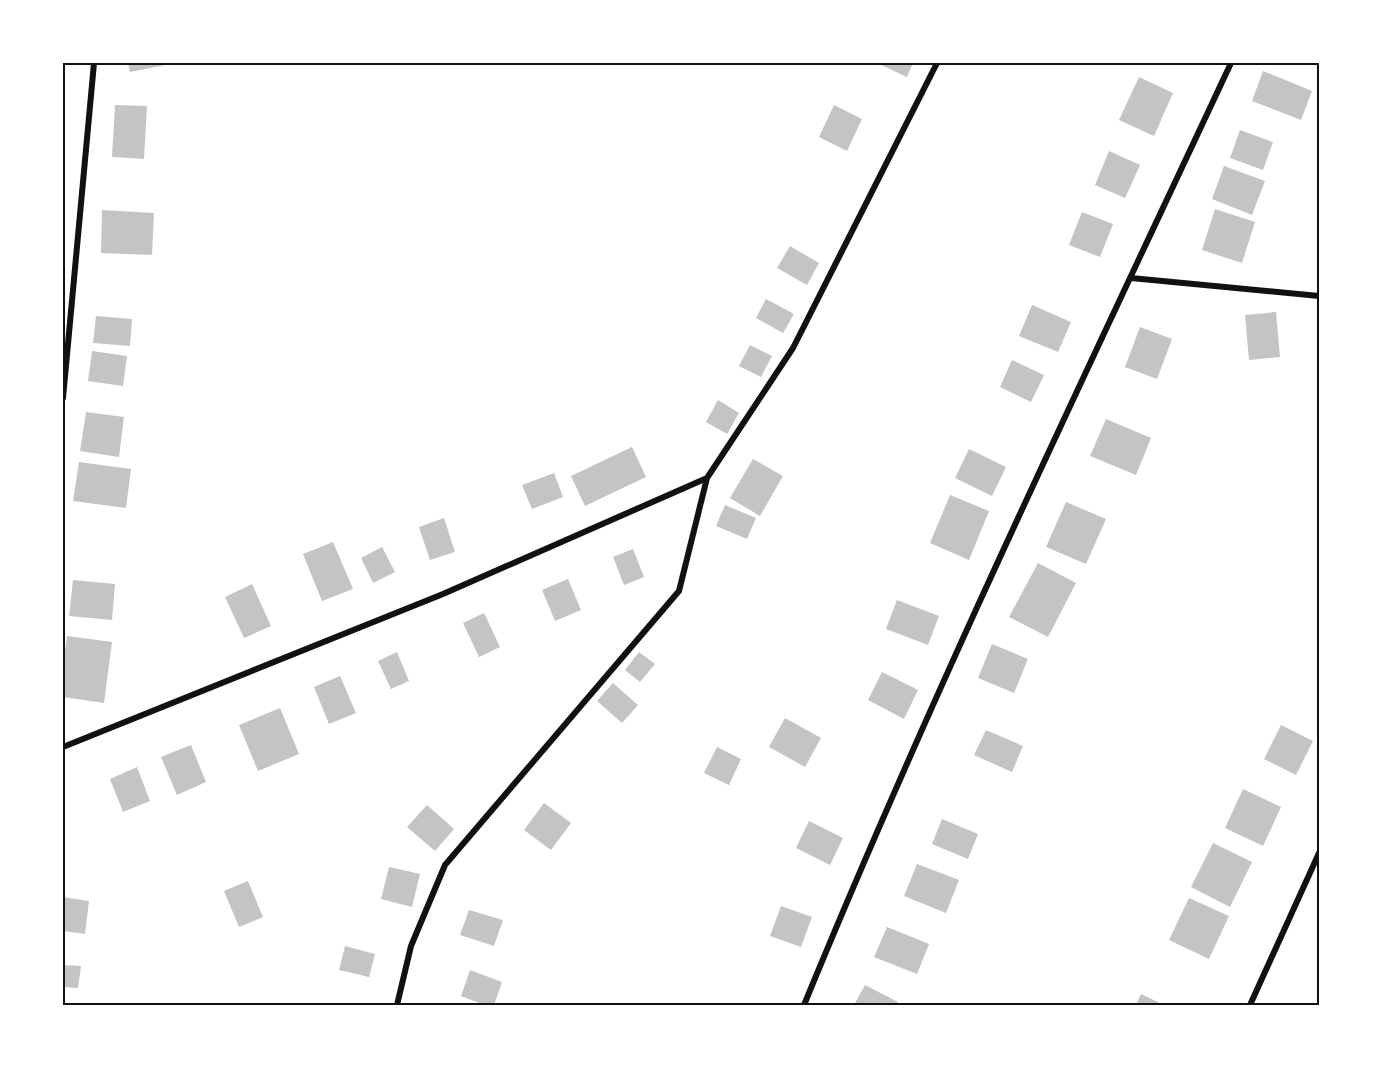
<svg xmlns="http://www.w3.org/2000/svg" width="1382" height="1068" viewBox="0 0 1382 1068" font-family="'IBM Plex Sans',sans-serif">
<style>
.building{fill:#c4c4c4}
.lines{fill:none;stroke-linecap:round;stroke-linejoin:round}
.minor{stroke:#111;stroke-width:6}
.neatline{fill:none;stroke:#111;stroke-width:2}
</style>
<rect width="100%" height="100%" fill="#fff"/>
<path class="building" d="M128 63H170V64L130 72Z
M877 63H913L907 77Z
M1263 71 1312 91 1301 120 1252 101Z
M1139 77 1173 93 1154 136 1119 120Z
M115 105 147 106 144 159 112 157Z
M834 105 862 119 847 151 819 137Z
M1240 130 1273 142 1263 170 1230 158Z
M1109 151 1140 165 1125 198 1095 185Z
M1224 166 1265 181 1252 215 1212 199Z
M1215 209 1255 222 1242 263 1202 250Z
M102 210 154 213 152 255 101 253Z
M1082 212 1113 224 1100 257 1069 245Z
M790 246 819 263 807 285 777 268Z
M766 299 794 314 783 333 756 318Z
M1032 305 1071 322 1058 352 1019 336Z
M1276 312 1280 357 1249 360 1245 315Z
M96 316 132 319 130 346 93 343Z
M1140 327 1172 339 1157 379 1125 367Z
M750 345 772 356 761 377 739 366Z
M92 351 127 356 123 386 88 381Z
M1012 360 1044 375 1031 402 1000 387Z
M718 400 739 413 727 434 706 422Z
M86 412 124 417 119 457 80 451Z
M1106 419 1151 438 1136 475 1090 456Z
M632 447 646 477 585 506 571 476Z
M969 449 1006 467 992 496 955 478Z
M753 459 783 476 760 516 730 498Z
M79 462 131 469 126 508 73 501Z
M554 473 563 497 532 509 522 485Z
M950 495 989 511 969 560 930 543Z
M1066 502 1106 519 1086 564 1046 547Z
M725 505 756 518 747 539 716 526Z
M444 518 455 552 430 560 419 527Z
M333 542 353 589 322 601 303 554Z
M382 547 395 572 373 583 361 558Z
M633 549 644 577 624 585 613 557Z
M1038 563 1076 583 1048 637 1009 617Z
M568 579 581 610 555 621 542 590Z
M73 580 115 584 112 620 69 616Z
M252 584 271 626 244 638 225 597Z
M897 600 939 616 928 645 886 629Z
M484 613 500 647 479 657 463 623Z
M67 636 112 642 104 703 63 697V666Z
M992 644 1028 659 1014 693 978 678Z
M397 652 409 681 391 689 378 661Z
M639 652 655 664 640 682 625 670Z
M882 672 918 690 904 719 868 700Z
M340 676 356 713 329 724 314 687Z
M613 683 638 705 622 723 597 701Z
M280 708 299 754 258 771 239 725Z
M785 718 821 738 805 767 769 747Z
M1281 725 1313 741 1296 775 1264 759Z
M986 730 1023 746 1012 772 974 755Z
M191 745 206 782 177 795 161 757Z
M717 747 741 759 729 785 704 773Z
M137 767 150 801 123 812 110 779Z
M1243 789 1281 807 1263 846 1225 828Z
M544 803 571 823 551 850 524 830Z
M427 805 454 829 435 851 407 827Z
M942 819 978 834 968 859 932 844Z
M809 821 843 838 830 865 796 848Z
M1213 843 1252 862 1230 907 1191 887Z
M917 864 959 880 946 913 904 896Z
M389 867 420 874 412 907 381 899Z
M248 881 263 917 239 927 224 891Z
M63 897 89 901 85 934 63 931Z
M1189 898 1229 916 1209 959 1169 940Z
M781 906 812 917 801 947 770 936Z
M469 910 503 920 494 946 460 935Z
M887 927 929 944 917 974 874 957Z
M345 946 375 954 369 977 339 970Z
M63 965 81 966 78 988 63 987Z
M470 970 502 982 494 1005H484L461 996Z
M865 985 898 1002 896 1005H854Z
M1141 994 1164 1005H1136Z"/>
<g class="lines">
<path class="minor" d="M1131 278 1319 296
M63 398 94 63
M63 747 443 594 707 478
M397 1005 411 946 445 865 679 591 707 478 793 348 937 63
M804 1005C935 686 1085 375 1231 63
M1250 1005 1319 853"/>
</g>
<rect width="1382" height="1068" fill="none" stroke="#ffffff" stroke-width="129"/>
<rect x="64" y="64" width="1254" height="940" class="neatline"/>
</svg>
